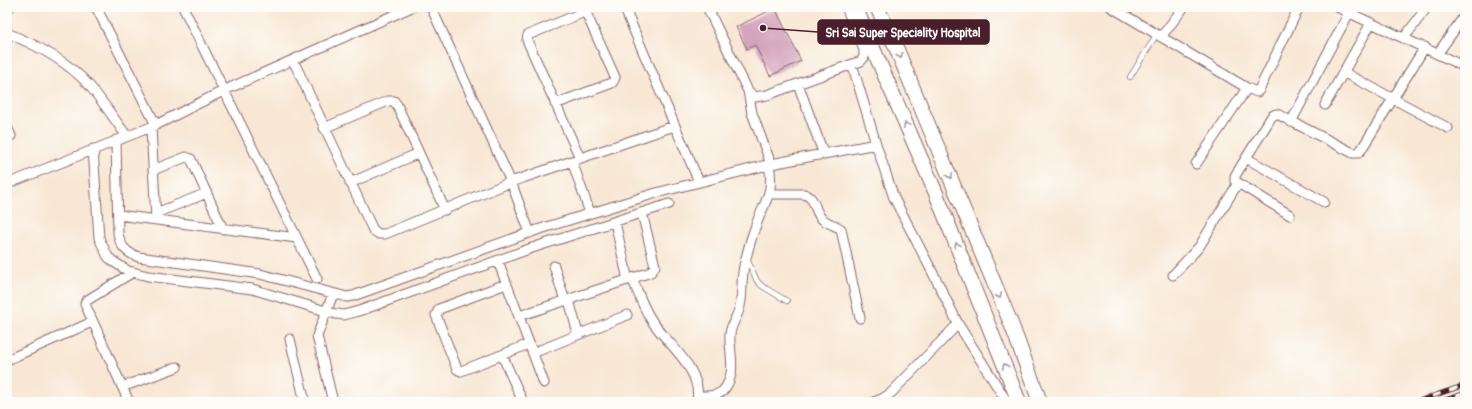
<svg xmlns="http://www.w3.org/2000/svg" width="1472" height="409" viewBox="0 0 1472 409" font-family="Pangolin,sans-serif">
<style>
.building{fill:#d4a4be}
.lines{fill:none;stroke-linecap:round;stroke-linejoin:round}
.lane-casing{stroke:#876566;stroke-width:6}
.street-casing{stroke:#876566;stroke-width:11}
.primary-casing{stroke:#876566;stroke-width:16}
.lane{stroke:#fff;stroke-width:4.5}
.street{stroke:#fff;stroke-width:9}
.primary{stroke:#fff;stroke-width:14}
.rail-casing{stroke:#4a1f2b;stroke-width:4.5}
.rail{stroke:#fdfcf7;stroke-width:3;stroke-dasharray:9;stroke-linecap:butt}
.oneway{stroke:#ae9aa0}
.leader{fill:none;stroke:#4a1f2b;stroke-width:1.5}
.callout-dot{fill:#4a1f2b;stroke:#fdfcf7;stroke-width:1.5}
.callout{fill:#4a1f2b;stroke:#4a1f2b;stroke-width:1.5}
.callout-label{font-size:12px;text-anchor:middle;font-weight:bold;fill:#fff}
</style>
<rect width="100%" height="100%" fill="#fdfcf7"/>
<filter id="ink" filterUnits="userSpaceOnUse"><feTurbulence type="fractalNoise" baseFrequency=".025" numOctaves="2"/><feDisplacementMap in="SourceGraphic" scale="8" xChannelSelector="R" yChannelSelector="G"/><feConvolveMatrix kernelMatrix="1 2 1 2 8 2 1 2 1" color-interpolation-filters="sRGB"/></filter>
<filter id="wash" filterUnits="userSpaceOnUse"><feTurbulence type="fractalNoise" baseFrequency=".012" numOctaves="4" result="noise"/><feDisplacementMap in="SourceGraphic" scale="16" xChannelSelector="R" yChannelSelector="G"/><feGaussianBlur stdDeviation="0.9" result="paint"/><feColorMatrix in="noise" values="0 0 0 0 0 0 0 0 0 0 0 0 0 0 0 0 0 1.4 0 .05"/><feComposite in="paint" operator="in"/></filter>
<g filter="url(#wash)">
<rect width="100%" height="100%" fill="#f8e7d4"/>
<g id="blocks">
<path class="building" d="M775 8 801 61 770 76 755 45 747 49 736 27Z"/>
</g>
</g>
<g filter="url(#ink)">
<use href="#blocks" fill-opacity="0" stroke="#876566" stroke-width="1"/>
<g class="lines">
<defs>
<path id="lane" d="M1130 77 1157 34
M747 259 757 281 762 286 787 301"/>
<path id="street" d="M96 7 156 125
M183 7 317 279
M431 7 511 182 530 233
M624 7 699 182
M707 7 748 91 755 97 767 95 861 61 864 57V50L846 7
M1111 7 1247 88 1257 92 1259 90 1299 7
M1337 7 1465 67
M7 9 10 7
M7 33C37 45 66 60 88 84 102 100 114 119 127 136
M1161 37 1184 7
M1404 38 1427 7
M1438 53 1465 15
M293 60 373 230 379 234H385L511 182 674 126
M852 64 877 147 894 198 937 281 958 324 1007 402
M1343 72 1448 128
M798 84 824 155
M748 91 752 113 771 164
M555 104 612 83 614 80 615 77 586 13H582L528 35 527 40 580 158
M1325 105 1371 23
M1291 122 1349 13
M7 127 11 136
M151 127 156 220
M324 128 388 101H394L397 105 445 210
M116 140 118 233C120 246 126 253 139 257L260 274 347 297 353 296 537 230 656 193 771 164 876 144
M93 149 99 238 108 257 114 262 128 271 148 276 252 289 336 314 344 315 362 310 529 249 669 204
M1246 158 1324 202
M572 161 590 213
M1196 164 1247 88
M153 170 186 157 191 159 223 229
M350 183 419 153
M7 184 156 125 225 90 412 7
M769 194H804C816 198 814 210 821 218 826 223 835 225 841 229L860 318
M156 213 207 193
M118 215 297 238
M1290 215 1235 181V176L1272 116 1276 114 1279 115 1353 153H1358L1361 150 1425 47
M615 222 628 280
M498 261 544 383
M554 266 565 301
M1173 275 1199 247 1238 183
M632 278C638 292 643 308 652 321 668 345 703 369 697 402
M506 284 439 309 436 315 457 369 461 371 529 344
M569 300 578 334
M519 316 651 272 655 266 642 213
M290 339 305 402
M533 353 627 315
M502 355 523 402
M7 360 92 322
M122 387 177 367
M698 396C710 396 721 397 727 385 736 369 729 352 730 334 731 324 738 316 740 306 743 293 741 279 744 266 747 254 750 241 755 228 763 203 775 194 769 165
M129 402 85 304 86 301 133 272
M333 402 317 336 333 294
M874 402 882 399 891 393 958 324"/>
<path id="primary" d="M855 7 935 191 1019 402
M877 7 895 45 1012 326 1040 402"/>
</defs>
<use href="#lane" class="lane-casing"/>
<use href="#street" class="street-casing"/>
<use href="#primary" class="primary-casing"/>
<use href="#lane" class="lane"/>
<use href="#street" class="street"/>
<use href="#primary" class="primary"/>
<defs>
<path id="rail" d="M1415 402 1465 385
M1439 402 1465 393"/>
</defs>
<use href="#rail" class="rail-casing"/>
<use href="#rail" class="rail"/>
</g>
<defs><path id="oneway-chevron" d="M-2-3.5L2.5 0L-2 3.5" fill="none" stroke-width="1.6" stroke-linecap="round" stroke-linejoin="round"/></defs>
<g class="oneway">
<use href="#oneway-chevron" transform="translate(900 56) rotate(67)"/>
<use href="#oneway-chevron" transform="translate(906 125) rotate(-114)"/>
<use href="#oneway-chevron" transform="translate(950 176) rotate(67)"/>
<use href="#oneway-chevron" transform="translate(957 245) rotate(-112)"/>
<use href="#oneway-chevron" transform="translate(999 296) rotate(67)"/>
<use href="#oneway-chevron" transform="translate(1005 366) rotate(-112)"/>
</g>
</g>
<path class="leader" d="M763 28L818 32"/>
<circle class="callout-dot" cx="763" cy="28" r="4"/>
<rect class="callout" x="818" y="20" width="171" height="24" rx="4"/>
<g class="callout-label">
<text x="903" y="37">Sri Sai Super Speciality Hospital</text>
</g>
<rect width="1472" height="409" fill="none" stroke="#fdfcf7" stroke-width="24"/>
</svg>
